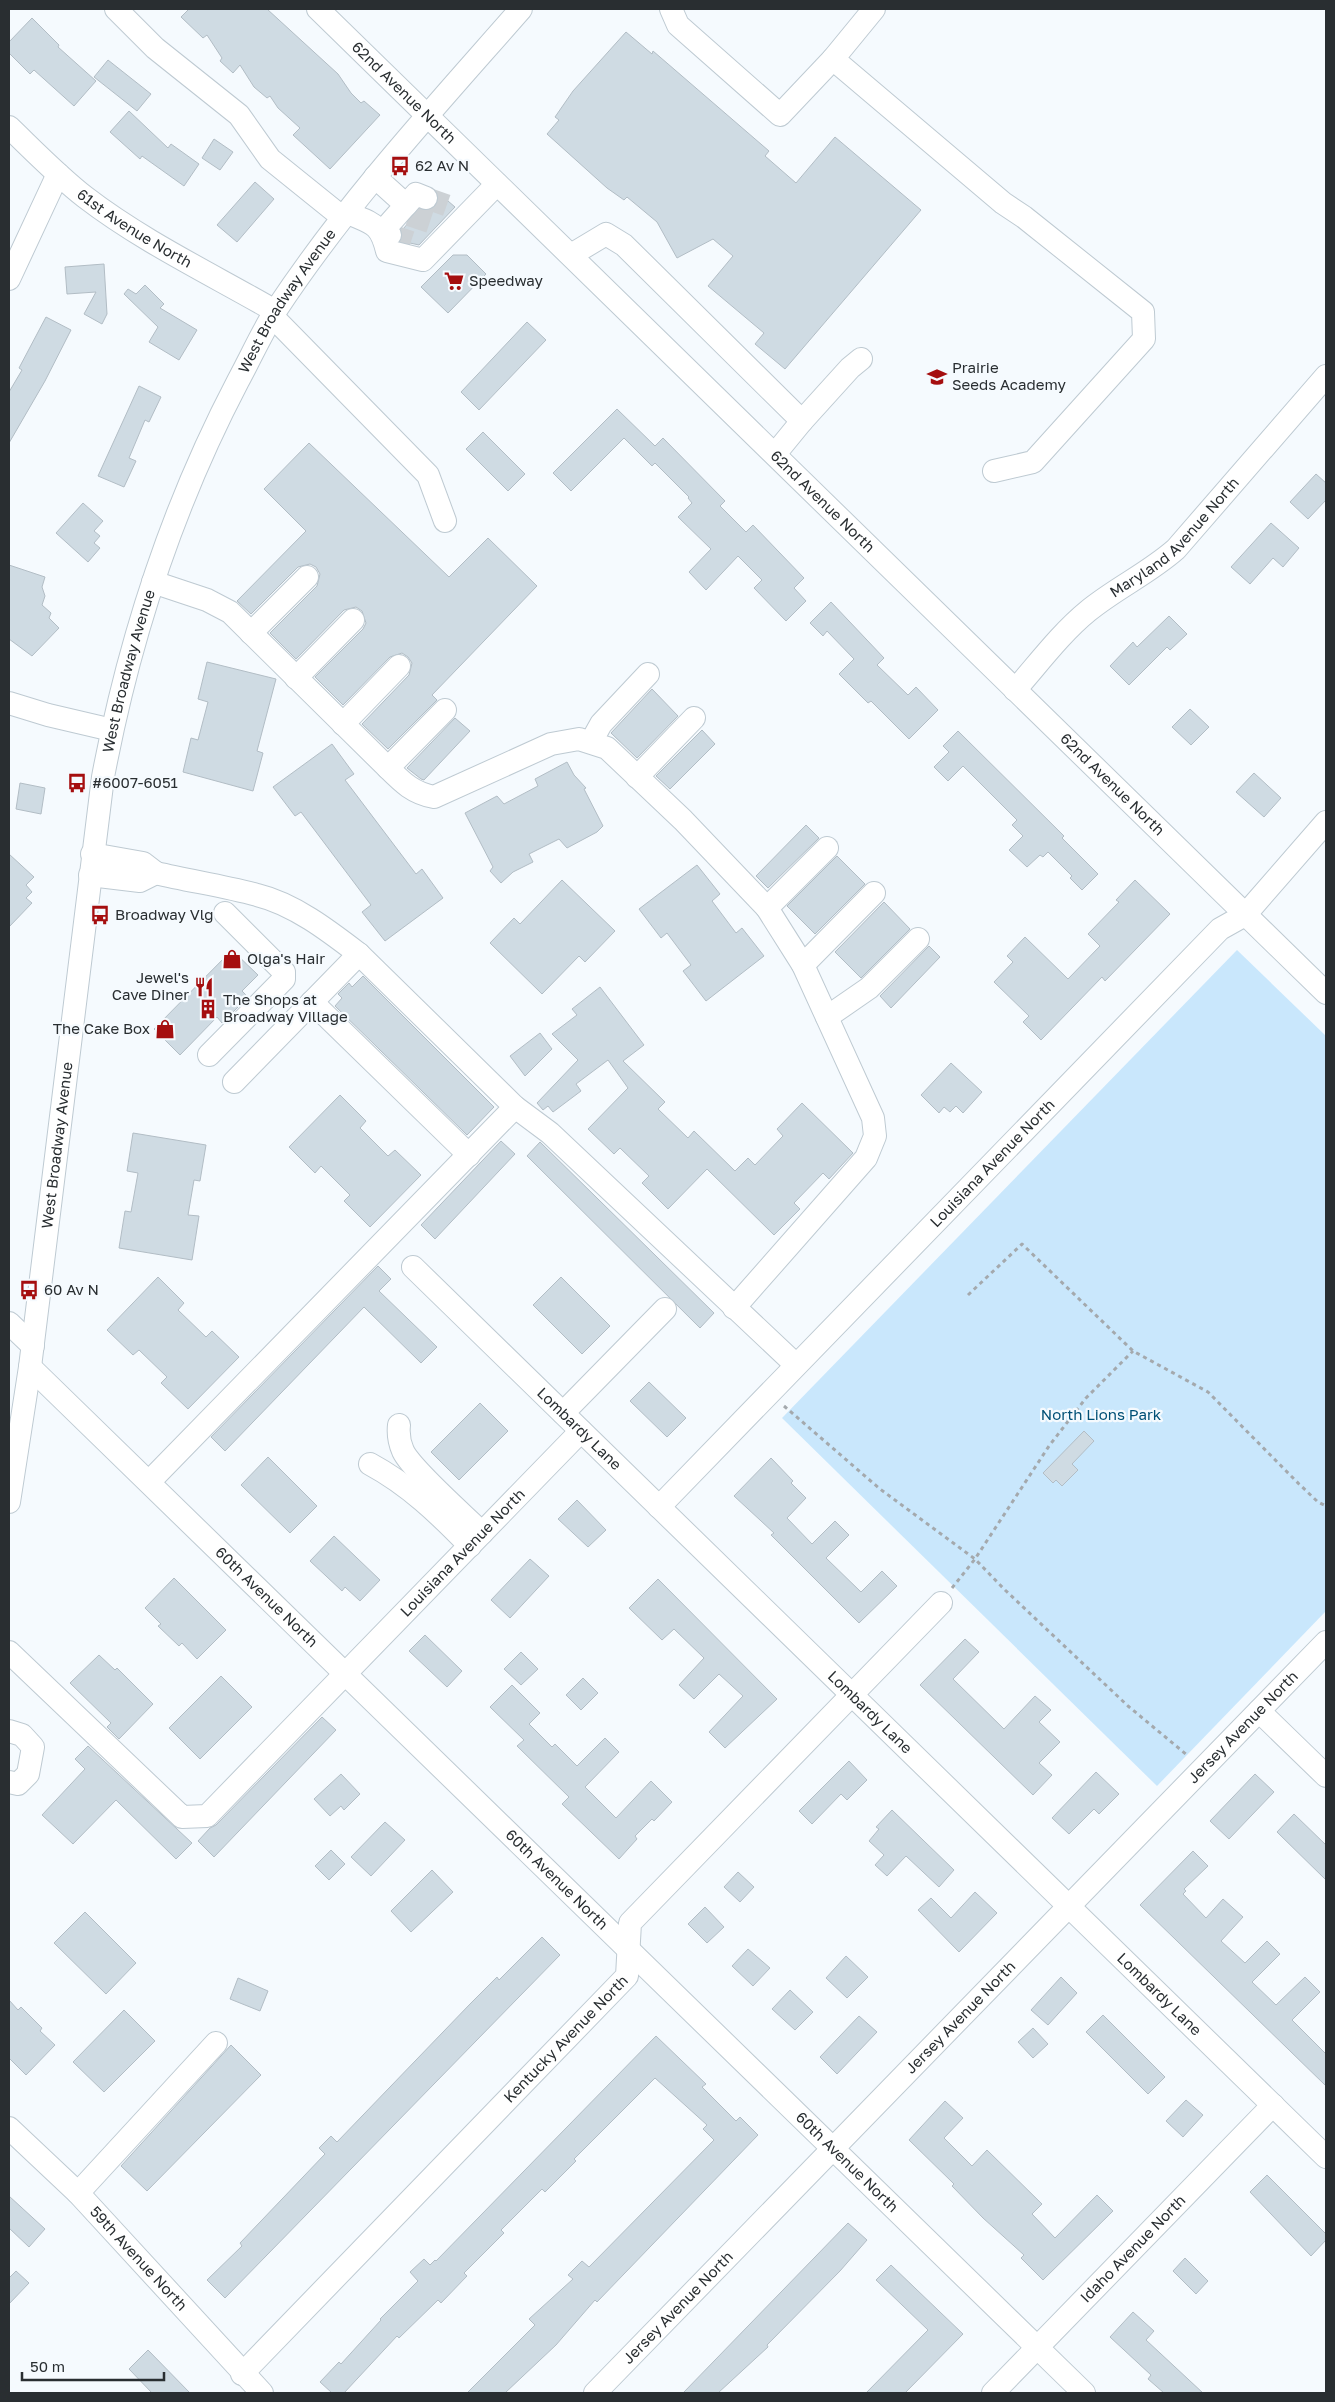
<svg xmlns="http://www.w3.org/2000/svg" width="1335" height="2402" viewBox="0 0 1335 2402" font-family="'Golos Text',sans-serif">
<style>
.green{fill:#c9e7fc}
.building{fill:#cfdbe3;stroke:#b2bdc5}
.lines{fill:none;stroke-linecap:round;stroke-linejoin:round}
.minor-tunnel{stroke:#ccd1d5;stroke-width:22;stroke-dasharray:22 11;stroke-linecap:butt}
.minor-casing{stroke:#becad2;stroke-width:24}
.path{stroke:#a4a9ad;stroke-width:3;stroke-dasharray:4 4;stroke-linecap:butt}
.minor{stroke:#fff;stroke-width:22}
.labels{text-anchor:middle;stroke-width:4.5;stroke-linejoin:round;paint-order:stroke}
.street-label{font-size:15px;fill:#292e31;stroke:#f5fafe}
.poi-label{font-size:15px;fill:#292e31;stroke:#f5fafe;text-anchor:start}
.park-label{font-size:15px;fill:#005076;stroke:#f5fafe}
</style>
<rect width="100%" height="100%" fill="#f5fafe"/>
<path class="green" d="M1237 950 1326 1036V1611L1157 1786 782 1418Z"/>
<path class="building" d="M189 9H267L338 74 351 93 361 103 364 101 380 115 330 169 293 135 300 128 278 108 270 96 267 98 254 87 240 65 233 73 220 61 222 58 207 35 203 38 181 17Z
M32 18 59 45 58 47 96 81 74 106 34 70 30 74 9 53V42Z
M626 32 652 54 653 51 769 151 765 156 796 183 835 137 921 210 785 369 755 344 764 333 708 286 733 256 713 239 677 258 657 222 627 197 624 200 607 188 547 134 559 120 555 117 573 91Z
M108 60 151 94 137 111 94 77Z
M129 111 168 148 171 144 199 164 184 186 142 156 140 159 110 132Z
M214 139 233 152 220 170 202 158Z
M255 182 274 199 237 242 217 225Z
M439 198 448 201 455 207 419 245 401 241 402 230 420 210 427 211 434 208Z
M453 255H467L486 274 448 313 421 287Z
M104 264 107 314 102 324 84 314 96 292 67 294 65 267Z
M145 285 164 304 160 308 197 330 179 360 149 342 158 327 124 294 128 289 136 294Z
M46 317 71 330 45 381 9 443V392L22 370 19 368Z
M527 322 546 340 479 410 461 392Z
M139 386 161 397 149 422 145 420 129 458 136 461 124 487 98 476Z
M617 409 655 446 663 438 725 501 720 506 746 532 753 525 804 578 794 588 806 601 786 621 754 588 762 580 738 556 706 590 689 572 711 549 678 517 692 503 688 498 689 497 655 463 652 466 624 438 571 491 553 473Z
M483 432 525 474 508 491 466 449Z
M309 443 449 577 488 538 537 586 432 695 437 700 388 749 362 724 409 675 412 663 408 657 402 653 390 657 343 705 315 677 363 629 366 623 362 611 356 607 344 610 296 659 270 633 317 586 320 574 316 567 310 564 298 567 251 614 237 601 306 531 264 489Z
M1316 474 1326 483V500L1308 519 1290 502Z
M83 503 103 521 94 531 100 536 94 543 100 548 88 562 56 533Z
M1271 523 1299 548 1283 567 1273 558 1250 584 1231 567Z
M9 565 45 577 42 587 45 596 42 605 51 613 49 618 59 628 32 656 9 639Z
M831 602 884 658 877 665 908 695 916 687 938 710 909 739 871 701 868 703 839 674 854 659 827 631 823 636 810 623Z
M1169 616 1187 634 1170 650 1167 647 1129 685 1110 666 1133 642 1137 647Z
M207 662 276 679 257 751 263 753 253 791 183 772 191 738 198 740 208 702 198 699Z
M652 689 678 716 637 758 611 733Z
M1190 709 1209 727 1191 745 1172 727Z
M455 718 470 731 424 780 421 779 407 768Z
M702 730 715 744 670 789 656 776Z
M958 731 1064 836 1062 838 1098 874 1082 890 1070 878 1072 876 1048 852 1043 857 1040 855 1027 867 1009 850 1023 836 1012 825 1017 820 963 766 948 781 934 767 949 752 943 746Z
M332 744 354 774 345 780 416 874 422 869 443 898 385 941 362 912 371 905 301 812 295 816 273 787Z
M567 762 574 775 586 788 584 789 603 826 597 832 567 848 559 839 529 854 533 862 513 872 501 883 490 871 493 867 465 813 497 796 504 804 538 786 535 779Z
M1254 773 1281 798 1264 817 1236 792Z
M20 783 45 788 41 814 16 809Z
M806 825 819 838 768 888 756 876Z
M9 854 34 877 26 885 32 892 26 898 32 903 9 927Z
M837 856 865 884 815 934 787 906Z
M697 865 720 894 712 901 736 933 742 928 764 956 706 1001 683 971 691 965 667 933 661 938 639 909Z
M562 880 615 931 585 962 579 956 542 994 490 943 514 918 520 924Z
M1135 880 1170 914 1105 981 1102 977 1041 1040 1023 1022 1029 1016 994 982 1013 962 1007 956 1025 937 1068 979 1100 946 1088 934 1119 902 1116 900Z
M884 902 910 929 861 978 835 952Z
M929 946 940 957 891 1008 880 996Z
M232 950 258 975 242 991 248 997 222 1023 217 1017 180 1055 154 1029Z
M363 976 494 1107 467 1135 335 1006 342 998 338 994 349 983 352 987Z
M600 987 644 1045 623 1061 665 1102 658 1109 688 1138 694 1131 735 1171 748 1158 755 1165 783 1136 777 1129 802 1103 853 1153 829 1179 823 1173 794 1203 800 1209 774 1235 707 1169 668 1209 642 1183 649 1176 620 1148 614 1154 588 1129 628 1088 608 1060 576 1084 581 1091 553 1112 548 1106 543 1110 537 1103 578 1060 552 1034 577 1015 572 1009Z
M540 1033 552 1049 525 1076 510 1056Z
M951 1063 982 1092 963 1113 956 1106 950 1112 944 1107 939 1113 921 1095Z
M340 1095 366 1121 360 1128 388 1156 395 1150 421 1175 370 1227 344 1201 350 1195 321 1166 315 1173 289 1147Z
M133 1133 206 1145 200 1181 194 1180 188 1215 199 1216 192 1260 119 1248 125 1211 131 1212 138 1173 127 1171Z
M501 1141 515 1154 435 1239 421 1225Z
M540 1142 714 1313 700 1328 527 1156Z
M378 1266 391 1279 379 1291 437 1347 421 1363 364 1307 225 1451 211 1437Z
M158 1277 184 1303 178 1310 206 1337 212 1331 239 1357 188 1409 161 1383 167 1377 139 1350 133 1355 107 1330Z
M561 1277 610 1326 582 1354 533 1305Z
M649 1382 686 1418 667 1437 630 1401Z
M480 1403 508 1431 459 1480 431 1452Z
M1084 1431 1094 1441 1072 1464 1078 1470 1062 1486 1056 1480 1053 1483 1043 1473Z
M268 1457 317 1506 290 1533 241 1485Z
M771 1458 793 1481 791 1483 806 1498 787 1518 812 1544 835 1521 849 1535 826 1558 861 1592 882 1571 897 1586 859 1623 771 1535 774 1533 734 1496Z
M577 1500 606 1530 588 1547 558 1519Z
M334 1536 380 1580 360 1601 345 1587 342 1591 310 1561Z
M530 1559 549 1576 510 1618 491 1600Z
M174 1578 226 1630 197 1659 182 1643 179 1646 158 1626 161 1624 145 1608Z
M658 1579 777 1699 725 1748 709 1732 743 1696 719 1674 694 1699 679 1685 704 1658 674 1629 662 1640 629 1608Z
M425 1635 462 1671 447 1687 409 1651Z
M965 1639 979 1652 953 1679 1004 1729 1035 1696 1051 1710 1039 1722 1060 1742 1039 1763 1052 1775 1033 1795 920 1685Z
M521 1652 538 1669 521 1685 504 1669Z
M99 1655 115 1670 117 1668 153 1704 119 1739 107 1727 111 1723 70 1683Z
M221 1676 252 1707 200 1759 169 1728Z
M583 1678 598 1693 581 1710 566 1695Z
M512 1685 540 1713 529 1724 552 1747 555 1744 577 1766 605 1738 619 1752 585 1787 616 1818 651 1781 672 1802 654 1821 652 1819 635 1836 637 1839 619 1859 562 1804 569 1797 517 1746 524 1740 490 1707Z
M322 1717 336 1730 214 1857 198 1841 210 1828 216 1825Z
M88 1746 192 1843 176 1859 116 1800 73 1844 42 1815 85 1769 75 1759Z
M849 1761 867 1780 847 1800 841 1794 812 1824 799 1811Z
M1096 1772 1119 1794 1099 1814 1094 1809 1069 1834 1052 1818Z
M341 1774 360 1794 344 1810 341 1806 330 1816 314 1799Z
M1255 1774 1274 1792 1229 1839 1210 1821Z
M892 1810 954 1870 939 1887 906 1856 887 1876 875 1865 884 1855 869 1841 879 1829 876 1827Z
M1294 1814 1326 1845V1880L1277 1832Z
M385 1822 405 1840 371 1876 351 1857Z
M331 1850 345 1864 329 1880 315 1866Z
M1193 1851 1208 1866 1184 1889 1186 1891 1183 1894 1206 1918 1223 1899 1243 1917 1221 1941 1245 1963 1267 1941 1280 1954 1252 1982 1276 2005 1305 1977 1320 1992 1292 2020 1326 2054V2086L1140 1905Z
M432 1870 453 1892 411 1932 391 1911Z
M738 1872 754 1887 740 1902 724 1887Z
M975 1892 997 1913 959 1952 918 1910 931 1898 951 1918Z
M705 1907 724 1927 707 1943 688 1924Z
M85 1912 136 1963 106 1994 54 1943Z
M542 1937 560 1955 225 2298 207 2280 242 2246 240 2243 325 2154 319 2148 331 2136 337 2142 470 2004 497 1977 499 1980Z
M748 1949 770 1968 753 1986 732 1966Z
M846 1956 868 1977 847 1998 826 1978Z
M1061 1977 1077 1993 1048 2025 1031 2010Z
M238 1978 268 1991 260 2011 230 1999Z
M790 1990 813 2012 795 2030 772 2009Z
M9 2000 18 2010 21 2007 42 2028 40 2031 55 2045 26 2075 9 2058Z
M124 2010 155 2041 104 2092 73 2062Z
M1103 2015 1165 2077 1148 2094 1086 2032Z
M859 2016 877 2032 837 2074 820 2057Z
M1033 2028 1048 2044 1033 2058 1018 2042Z
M656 2036 706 2084 702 2087 736 2121 740 2117 758 2135 597 2302 595 2300 556 2345 505 2393H467L535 2325 529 2319 573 2279 568 2275 582 2261 589 2267 714 2140 703 2129 707 2125 655 2078 574 2159 576 2161 545 2192 542 2189 501 2230 504 2233 464 2273 467 2276 441 2303 438 2300 399 2338 397 2336 344 2393H332L320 2382 339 2362 341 2364 381 2320 380 2319 418 2281 410 2272 424 2259 430 2265 435 2260 436 2261Z
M231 2045 261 2075 147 2191 121 2166Z
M1186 2100 1203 2115 1183 2137 1166 2121Z
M945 2101 963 2118 944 2138 972 2166 987 2150 1042 2204 1032 2214 1055 2238 1097 2195 1113 2211 1043 2280 1021 2258 1024 2255 983 2218 952 2186 954 2184 909 2140Z
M1267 2175 1326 2234V2240L1311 2256 1250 2192Z
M9 2196 45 2229 29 2247 9 2228Z
M848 2223 867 2240 840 2271 767 2345 768 2347 718 2393H683Z
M1185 2258 1208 2281 1196 2294 1173 2271Z
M891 2265 963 2334 905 2393H866L928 2330 876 2280Z
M16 2271 29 2283 9 2304V2278Z
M1133 2312 1154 2331 1146 2340 1203 2393H1164L1148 2379 1151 2375 1110 2337Z
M148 2350 190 2393H152L129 2369Z"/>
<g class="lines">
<path class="minor-tunnel" d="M426 198 454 208
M409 215 439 225
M390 235 420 245"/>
<defs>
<g id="minor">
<path d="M116 9 155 48 239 115 270 159 342 217"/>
<path id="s1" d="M318 9 1326 993"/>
<path d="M671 9 678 25 780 115 833 59"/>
<path d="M874 9 833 59 1003 203 1024 217 1143 312 1144 339 1033 462 994 471"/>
<path id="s2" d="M9 127C34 151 58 176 85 197 142 241 213 275 275 311"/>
<path d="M375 177 406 205 382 232 390 235"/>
<path d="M406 205 416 194 426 198"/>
<path d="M346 212C372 224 380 222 387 251L423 260 497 184"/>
<path d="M571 255 606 234 624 245 802 421 775 454"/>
<path d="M9 279 58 174"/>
<path d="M272 316 428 475 445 521"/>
<path d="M802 421 850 368 861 359"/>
<path d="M153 582 207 600 230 612 388 768C403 783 413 793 434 797L551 744 579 739 607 748 683 820 767 908 803 965 873 1118 875 1136 866 1158 734 1308"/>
<path d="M251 633 307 577"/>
<path d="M296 678 353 620"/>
<path id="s3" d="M1015 690C1038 664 1061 633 1088 611 1116 588 1149 573 1176 549L1326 376"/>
<path d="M9 703 48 715 112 730"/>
<path d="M343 724 399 666"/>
<path d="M591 742 601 724 648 674"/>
<path d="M388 768 445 710"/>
<path d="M637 777 694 718"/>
<path d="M156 873C189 881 224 886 257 895 294 904 329 931 359 954L515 1107 550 1133 796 1365"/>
<path d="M90 875 140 881 156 873 143 863 92 854"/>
<path d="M767 908 827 848"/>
<path d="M803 965 874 893"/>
<path d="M312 1002 469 1155"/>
<path d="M827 1017 869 988 918 939"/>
<path d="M209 1055 284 979V972L225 913"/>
<path d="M234 1082 359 954"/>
<path id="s4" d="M413 1267 1326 2157"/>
<path d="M9 1323 33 1346"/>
<path id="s5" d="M30 1367 1084 2393"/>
<path d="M563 1413 665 1309"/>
<path d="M399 1425C398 1434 399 1442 403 1451 412 1470 465 1516 482 1533"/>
<path d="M370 1464C409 1485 439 1514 470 1546"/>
<path d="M149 1482 515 1107"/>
<path id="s6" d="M9 1502 30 1367 103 777C129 639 173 505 238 381 251 357 262 332 276 310 348 201 436 106 521 9"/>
<path id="s7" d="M659 1507 1220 929 1245 915 1326 822"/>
<path id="s8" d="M9 1652 182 1817 207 1816 581 1431"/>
<path d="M1259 1711 1326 1776"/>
<path d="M9 1731 22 1735 33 1747 28 1774 18 1784 9 1782"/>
<path id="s9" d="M9 2128 78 2193 262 2393"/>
<path d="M78 2193 216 2043"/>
<path id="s10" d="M242 2374 627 1976 630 1923 941 1603"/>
<path id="s11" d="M595 2393 1326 1642"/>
<path id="s12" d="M993 2393 1273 2105"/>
</g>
</defs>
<use href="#minor" class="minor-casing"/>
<path class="path" d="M968 1295 1022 1244 1133 1351 1208 1392 1299 1484 1318 1502 1326 1506
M784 1406 880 1489 975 1559 1005 1590 1128 1706 1187 1755
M952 1588 975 1559 1049 1446 1086 1398 1133 1351"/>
<use href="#minor" class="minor"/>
</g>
<defs>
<symbol id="bus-bare" viewBox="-9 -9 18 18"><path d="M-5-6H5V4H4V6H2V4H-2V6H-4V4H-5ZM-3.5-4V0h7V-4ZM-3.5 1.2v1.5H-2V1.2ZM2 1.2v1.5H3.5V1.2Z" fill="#a50e0f" stroke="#f5fafe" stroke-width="2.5" paint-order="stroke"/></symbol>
<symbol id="supermarket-bare" viewBox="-9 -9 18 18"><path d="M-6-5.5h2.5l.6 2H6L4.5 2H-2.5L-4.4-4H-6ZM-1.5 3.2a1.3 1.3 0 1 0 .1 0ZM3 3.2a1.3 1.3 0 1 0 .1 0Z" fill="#a50e0f" stroke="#f5fafe" stroke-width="2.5" paint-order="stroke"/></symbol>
<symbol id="school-bare" viewBox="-9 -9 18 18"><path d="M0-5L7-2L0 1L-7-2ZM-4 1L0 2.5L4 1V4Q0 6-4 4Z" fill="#a50e0f" stroke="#f5fafe" stroke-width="2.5" paint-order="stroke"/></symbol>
<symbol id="shop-bare" viewBox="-9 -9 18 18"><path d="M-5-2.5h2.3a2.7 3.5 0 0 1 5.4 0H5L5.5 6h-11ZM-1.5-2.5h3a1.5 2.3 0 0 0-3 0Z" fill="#a50e0f" stroke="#f5fafe" stroke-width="2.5" paint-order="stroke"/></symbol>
<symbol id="restaurant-bare" viewBox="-9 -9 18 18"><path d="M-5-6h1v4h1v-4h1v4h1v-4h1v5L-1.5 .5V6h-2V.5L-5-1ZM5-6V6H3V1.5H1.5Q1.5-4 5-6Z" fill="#a50e0f" stroke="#f5fafe" stroke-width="2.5" paint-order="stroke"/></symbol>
<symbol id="building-bare" viewBox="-9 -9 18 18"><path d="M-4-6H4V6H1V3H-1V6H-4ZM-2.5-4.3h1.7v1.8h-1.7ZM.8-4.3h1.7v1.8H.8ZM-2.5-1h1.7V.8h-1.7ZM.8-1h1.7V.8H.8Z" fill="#a50e0f" stroke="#f5fafe" stroke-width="2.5" paint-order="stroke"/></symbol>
</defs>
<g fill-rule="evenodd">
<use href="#bus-bare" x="386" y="152" width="28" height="28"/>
<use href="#supermarket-bare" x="440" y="267" width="28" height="28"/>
<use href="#school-bare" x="923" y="363" width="28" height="28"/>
<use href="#bus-bare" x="63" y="769" width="28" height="28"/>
<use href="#bus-bare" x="86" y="901" width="28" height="28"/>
<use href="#shop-bare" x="218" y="945" width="28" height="28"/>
<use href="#restaurant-bare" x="190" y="973" width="28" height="28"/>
<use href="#building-bare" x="194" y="995" width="28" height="28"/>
<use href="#shop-bare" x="151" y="1015" width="28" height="28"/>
<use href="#bus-bare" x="15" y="1276" width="28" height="28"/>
</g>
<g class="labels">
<g class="street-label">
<text dy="5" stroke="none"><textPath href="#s1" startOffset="120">62nd Avenue North</textPath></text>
<text dy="5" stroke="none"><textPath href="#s2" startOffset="162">61st Avenue North</textPath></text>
<text dy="5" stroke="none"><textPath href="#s6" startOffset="1245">West Broadway Avenue</textPath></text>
<text dy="5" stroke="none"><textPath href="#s1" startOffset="705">62nd Avenue North</textPath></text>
<text dy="5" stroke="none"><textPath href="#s3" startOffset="222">Maryland Avenue North</textPath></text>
<text dy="5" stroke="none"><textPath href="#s6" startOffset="840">West Broadway Avenue</textPath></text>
<text dy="5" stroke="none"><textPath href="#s1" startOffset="1110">62nd Avenue North</textPath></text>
<text dy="5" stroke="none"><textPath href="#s6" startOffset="360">West Broadway Avenue</textPath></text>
<text dy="5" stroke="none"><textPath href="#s7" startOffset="479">Louisiana Avenue North</textPath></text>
<text dy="5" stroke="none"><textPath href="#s4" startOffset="232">Lombardy Lane</textPath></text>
<text dy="5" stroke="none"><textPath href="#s8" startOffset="631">Louisiana Avenue North</textPath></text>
<text dy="5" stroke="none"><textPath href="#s5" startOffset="330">60th Avenue North</textPath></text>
<text dy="5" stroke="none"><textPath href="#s4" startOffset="638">Lombardy Lane</textPath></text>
<text dy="5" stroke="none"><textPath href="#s11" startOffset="929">Jersey Avenue North</textPath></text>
<text dy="5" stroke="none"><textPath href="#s5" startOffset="735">60th Avenue North</textPath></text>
<text dy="5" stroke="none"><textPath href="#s4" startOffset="1042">Lombardy Lane</textPath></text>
<text dy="5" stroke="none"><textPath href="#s11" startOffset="524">Jersey Avenue North</textPath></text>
<text dy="5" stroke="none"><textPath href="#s10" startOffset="466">Kentucky Avenue North</textPath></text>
<text dy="5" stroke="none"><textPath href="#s5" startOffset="1140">60th Avenue North</textPath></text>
<text dy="5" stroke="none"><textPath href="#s12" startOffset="201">Idaho Avenue North</textPath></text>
<text dy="5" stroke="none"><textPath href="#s9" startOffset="184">59th Avenue North</textPath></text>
<text dy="5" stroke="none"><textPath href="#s11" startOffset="119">Jersey Avenue North</textPath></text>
</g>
<g class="poi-label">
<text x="415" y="171">62 Av N</text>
<text x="469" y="286">Speedway</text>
<text x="952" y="373">Prairie<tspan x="952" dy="17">Seeds Academy</tspan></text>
<text x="92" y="788">#6007-6051</text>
<text x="115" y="920">Broadway Vlg</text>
<text x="247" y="964">Olga's Hair</text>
<text x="189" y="983" text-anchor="end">Jewel's<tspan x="189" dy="17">Cave Diner</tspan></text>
<text x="223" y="1005">The Shops at<tspan x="223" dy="17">Broadway Village</tspan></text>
<text x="150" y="1034" text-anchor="end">The Cake Box</text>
<text x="44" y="1295">60 Av N</text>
</g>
<g class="park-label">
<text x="1101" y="1420">North Lions Park</text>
</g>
</g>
<rect width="1335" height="2402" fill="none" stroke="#292e31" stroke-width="20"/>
<path d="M22 2372v8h142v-8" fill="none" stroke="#292e31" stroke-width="2.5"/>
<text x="30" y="2372" font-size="15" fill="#292e31" stroke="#f5fafe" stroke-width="4" paint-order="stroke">50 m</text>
</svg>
